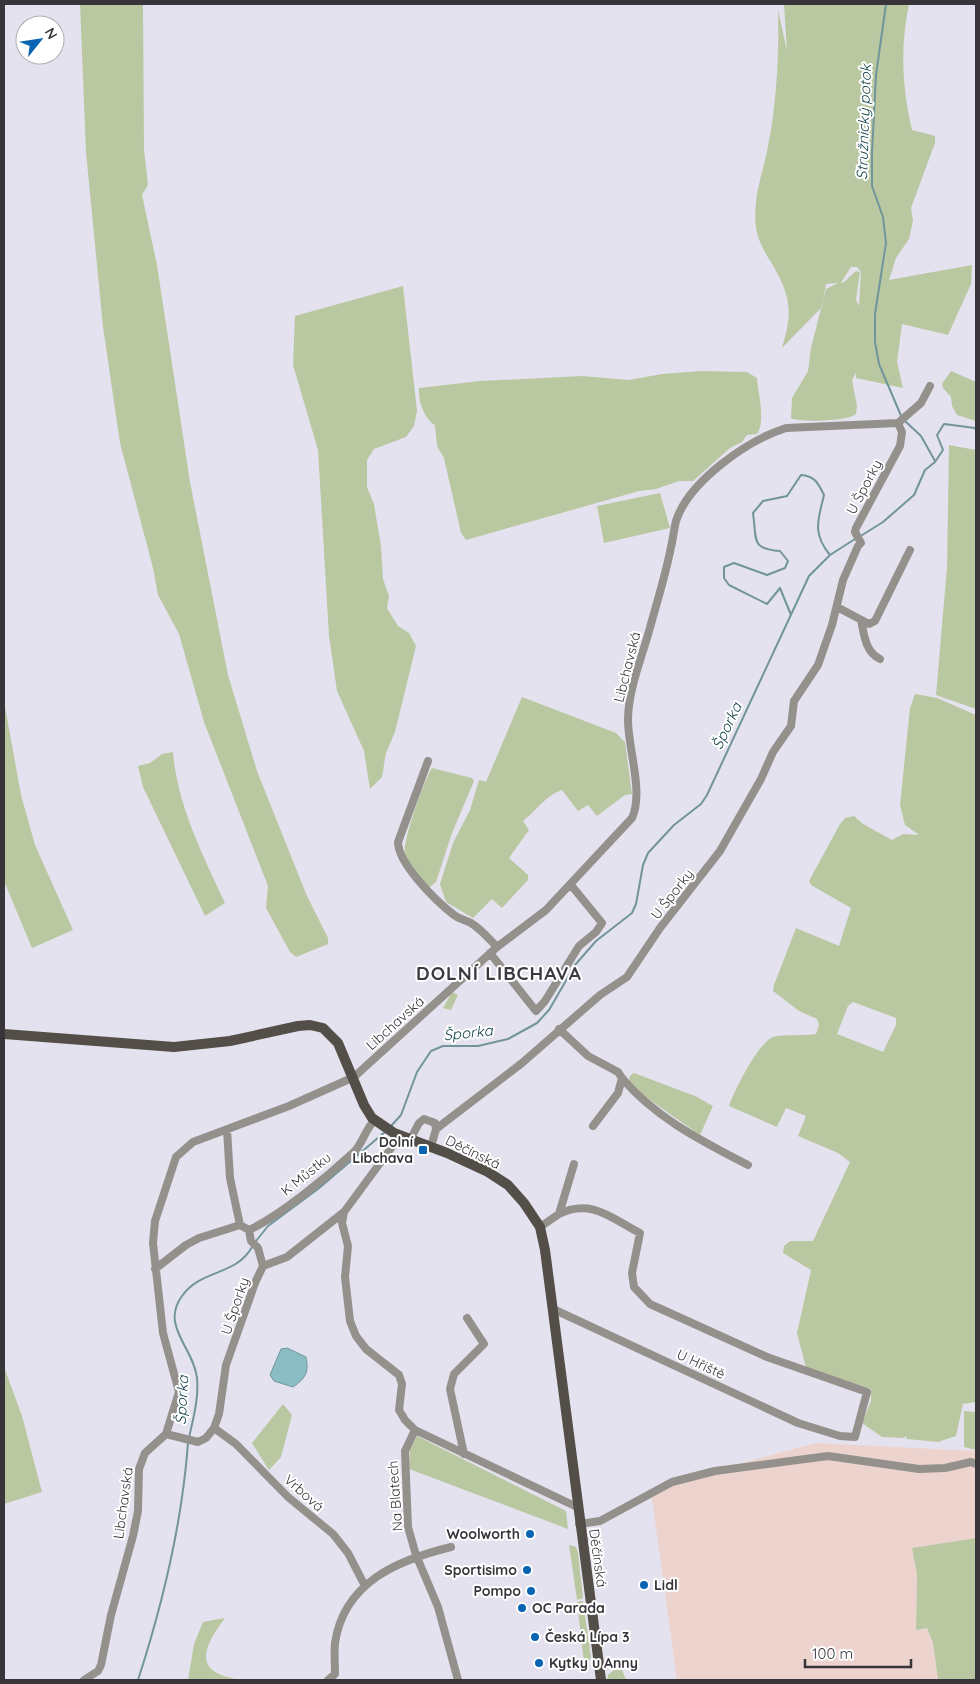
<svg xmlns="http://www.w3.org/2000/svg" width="980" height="1684" viewBox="0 0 980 1684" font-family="Quicksand,sans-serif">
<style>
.industrial{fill:#edd3ce}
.green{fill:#bac8a2;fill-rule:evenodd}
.water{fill:#8abec4;stroke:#71959b}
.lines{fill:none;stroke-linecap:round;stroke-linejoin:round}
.stream{stroke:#71959b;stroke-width:2}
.minor{stroke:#94918d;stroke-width:8}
.major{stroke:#534e47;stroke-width:10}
.poi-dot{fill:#0964b1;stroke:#fff;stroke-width:2}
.labels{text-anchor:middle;stroke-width:4;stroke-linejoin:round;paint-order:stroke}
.street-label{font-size:14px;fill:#37353a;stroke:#fff}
.poi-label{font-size:14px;font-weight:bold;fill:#37353a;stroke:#fff;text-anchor:end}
.water-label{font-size:15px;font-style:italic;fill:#0e3f44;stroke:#fff}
.district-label{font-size:19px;font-weight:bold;letter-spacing:1px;fill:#3b3942;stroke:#fff}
</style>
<rect width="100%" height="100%" fill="#e4e2ee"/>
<path class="industrial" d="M816 1443 976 1451V1538L912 1548 917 1575 916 1630 927 1628 933 1643 938 1680H677L651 1492 675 1481Z"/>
<path class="green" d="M80 4H143L144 150 148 185 142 195 157 265 190 482 228 675 257 771 307 896 328 938V944L296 957 290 952 266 908 268 886 204 722 179 634 158 595 153 568 120 443 103 327 86 152Z
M784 4H909C900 47 902 87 912 130L935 136V143L911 208 913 221 909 239 896 258 889 280 972 265 971 284 948 335 902 324 897 362 903 388 856 378V373L852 380 857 406 856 414C849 421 800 423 791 418L792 398 808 371 811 348 826 289 838 283 826 284 822 307 782 348C793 311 791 296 771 262 764 252 758 240 756 228 752 198 763 174 768 146 777 101 779 55 778 10L787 51ZM851 267H857L861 272 859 306 856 300 860 272 856 271 844 282 841 283Z
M403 286 417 411 414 426 406 437 374 449 367 460V487L374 504 381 546 383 579 389 596 387 608 398 626 409 633 416 646 395 732 386 753 382 777 370 789 364 751 337 691 329 636 318 450 293 365 295 316Z
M701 371 747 372 757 378C758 393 766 422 757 434L747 435 742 442 730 448 693 481H679L656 489 639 491 466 540 461 533 444 458 437 446 435 425C424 419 418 400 419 388L480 381 582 376 629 380 662 374Z
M951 371 976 382V421L957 415 952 406 951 397 943 388 942 384Z
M949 445 976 450V709L936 695 947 567Z
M660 493 670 528 604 543 597 506Z
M915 694 937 698 976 715V1402L963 1404 956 1436 938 1442 907 1439 906 1436 904 1438 882 1437 862 1423 871 1401V1389L806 1368 797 1333 811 1270 783 1253 784 1246 790 1241H813L850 1162 838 1153 798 1136 806 1116 786 1108 777 1127 729 1106C734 1091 758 1043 773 1037 782 1034 805 1036 816 1034L819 1025 817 1019 799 1011 773 991 774 985 796 928 839 946 851 908 811 885 809 881 840 824 845 818 854 816 863 824 892 840 903 834 919 835 905 825 900 805 910 708ZM853 1002 896 1018V1025L883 1052 837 1034 848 1006Z
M522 697 616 733 625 742 632 794 625 795 597 816 588 805 578 811 562 790C546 795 536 811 523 821L529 830 509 858 528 875V880L502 908 492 899 473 918 446 902 440 884 453 843 470 810 479 780 486 782Z
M4 701 21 795 35 845 73 930 32 948 4 881Z
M173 752C177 804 203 856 225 903L205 916 143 787 138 766 150 763 162 754Z
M432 768 472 778 474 781 452 833 436 882 430 887C421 883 408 863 405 853 402 842 425 778 432 768Z
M452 992 458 995 451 1010 443 1008Z
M634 1073 695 1096 713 1106 700 1135 637 1091 629 1081 630 1076Z
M4 1367 22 1416 42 1492 4 1504Z
M283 1404 292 1415 281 1457 269 1470 252 1443Z
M964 1411 976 1412V1450L964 1447Z
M417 1436 566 1511 568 1529 409 1469 410 1449Z
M976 1538V1680H938L933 1643 927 1628 916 1630 917 1575 912 1548Z
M569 1545 576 1547 578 1553 583 1598 577 1600Z
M583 1601 591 1657 588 1663 584 1662 577 1602Z
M225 1618C200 1651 194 1674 243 1680H188L194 1644 203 1622Z
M614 1670H622L626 1680H607L608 1675Z"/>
<path class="water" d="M287 1348 306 1357C309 1372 306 1378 293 1387L274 1381 270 1375 281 1349Z"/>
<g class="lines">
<path class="stream" d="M886 4 876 75 872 153V186L883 217 886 243 875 314V342L879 364 902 418
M905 421 921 436 935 461
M859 537 883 522 914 495 925 470 935 462 943 450 937 435 944 424 975 428 976 431
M791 615 780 588 767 604 729 585 724 578V567L734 563 767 575 785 568 788 561 780 551C750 549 757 539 753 513L763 501 787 496 801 475C815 476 818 483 824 495 818 520 812 533 830 555
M391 1126 401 1115 417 1072 431 1051 443 1046H478L508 1039 537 1023 549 1010 575 965 596 941 632 913 636 904 643 865 648 853 674 825 701 804 707 795 809 576 830 555 855 539
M256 1241 268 1226 318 1189 386 1131
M189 1438C193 1419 199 1398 197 1378 194 1348 160 1326 182 1296 201 1269 236 1276 252 1247
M138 1680C163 1603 182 1524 188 1443"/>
<path class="minor" d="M898 423 921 403 930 386
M837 607 869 624 875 621 910 550
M861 620C864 634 865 652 880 659
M428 761 398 842C398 864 437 902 454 915 459 919 466 920 471 923 481 929 489 939 497 947
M490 953 536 1011 545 1001 579 946 596 932 602 923 571 885
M559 1029 588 1056 618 1072 622 1078 618 1093 593 1126
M622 1078C655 1118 704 1142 748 1165
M436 1129 522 1063 600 995 627 977 660 928 720 851 761 779 773 752 791 726 794 701 818 665 832 625 843 580 858 546 861 543 855 532 856 528 900 446 902 432 898 423
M227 1130 230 1178 240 1225
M410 1140 419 1123 424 1119 435 1123 436 1129 431 1147
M344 1212 342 1223 348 1246 345 1277 350 1321 356 1336 366 1349 399 1375 402 1384 399 1410 405 1420 415 1430 405 1451 408 1527 416 1555 438 1607 458 1680
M540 1227 559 1214 574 1164
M249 1230 251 1241 258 1248 263 1266
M155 1269 186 1245 199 1238 240 1225 249 1230C281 1215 327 1177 354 1152 363 1143 365 1129 375 1120
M553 1309 798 1423 840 1436 855 1437 867 1392 767 1357 650 1304 634 1287 632 1273 640 1233C612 1219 592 1198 559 1214
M214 1428 236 1444 288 1497 333 1534 348 1553 365 1586
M415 1430 577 1507
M166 1434 198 1442 206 1438 214 1428 219 1414 226 1365 255 1283 263 1266 287 1257 344 1212 400 1136
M464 1454 450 1389 454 1374 484 1344 467 1318
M579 1524 600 1521 672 1482 715 1471 828 1456 919 1469 945 1468 971 1462 976 1464
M84 1680 98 1671 101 1665 111 1615 133 1536 138 1511 139 1469 145 1453 166 1434 179 1392 163 1333 153 1243 155 1221 176 1157 193 1142 289 1106 354 1077 497 947 546 910 632 818C644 792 628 749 628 720 628 689 643 655 651 624 658 599 666 573 671 547 673 539 674 529 676 521 689 481 748 440 786 428L898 423
M328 1680 335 1674C335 1664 334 1653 335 1643 344 1582 398 1560 451 1547"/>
<path class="major" d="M4 1034 174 1047 230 1041 298 1026 310 1025 323 1028 338 1043 364 1105 372 1118 394 1133 447 1153 488 1172 508 1185 524 1203 540 1227 545 1250 601 1680"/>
</g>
<g class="poi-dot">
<rect x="418" y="1145" width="10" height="10" rx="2.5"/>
<circle cx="530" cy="1534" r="5"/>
<circle cx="527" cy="1570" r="5"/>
<circle cx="644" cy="1585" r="5"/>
<circle cx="531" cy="1591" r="5"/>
<circle cx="522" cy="1608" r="5"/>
<circle cx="535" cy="1637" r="5"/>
<circle cx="539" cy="1663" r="5"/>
</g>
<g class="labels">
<g class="street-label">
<text transform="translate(864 487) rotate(-62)" y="5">U Šporky</text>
<text transform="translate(627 667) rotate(-76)" y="5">Libchavská</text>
<text transform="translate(672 894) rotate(-52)" y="5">U Šporky</text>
<text transform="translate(395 1023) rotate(-42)" y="5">Libchavská</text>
<text transform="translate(473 1152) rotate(26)" y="5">Děčínská</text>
<text transform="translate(306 1174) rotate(-39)" y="5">K Můstku</text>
<text transform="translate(235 1306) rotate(-71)" y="5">U Šporky</text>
<text transform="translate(701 1364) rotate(25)" y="5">U Hřiště</text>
<text transform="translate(304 1493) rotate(42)" y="5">Vrbová</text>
<text transform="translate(395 1496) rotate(-94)" y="5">Na Blatech</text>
<text transform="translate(123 1503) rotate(-82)" y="5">Libchavská</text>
<text transform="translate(598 1558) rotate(82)" y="5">Děčínská</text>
</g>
<g class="poi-label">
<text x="413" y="1147">Dolní<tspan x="413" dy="16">Libchava</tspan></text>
<text x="520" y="1539">Woolworth</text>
<text x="517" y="1575">Sportisimo</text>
<text x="654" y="1590" text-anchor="start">Lidl</text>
<text x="521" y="1596">Pompo</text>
<text x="532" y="1613" text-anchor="start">OC Parada</text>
<text x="545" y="1642" text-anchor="start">Česká Lípa 3</text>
<text x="549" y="1668" text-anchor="start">Kytky u Anny</text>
</g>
<g class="water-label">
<text transform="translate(864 122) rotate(-88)" y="5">Stružnický potok</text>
<text transform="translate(727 726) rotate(-65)" y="5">Šporka</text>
<text transform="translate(468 1033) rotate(-6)" y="5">Šporka</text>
<text transform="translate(182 1400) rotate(-87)" y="5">Šporka</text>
</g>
<g class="district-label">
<text x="499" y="980">DOLNÍ LIBCHAVA</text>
</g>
</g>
<rect width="980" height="1684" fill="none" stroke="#37353a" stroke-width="10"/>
<g transform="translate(40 40) rotate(60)"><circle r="24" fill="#ffffff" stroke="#afaeb0"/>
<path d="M0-4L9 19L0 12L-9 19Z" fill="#0964b1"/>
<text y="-8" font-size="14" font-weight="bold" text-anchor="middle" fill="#37353a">N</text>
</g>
<path d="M805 1659v8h106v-8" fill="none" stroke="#37353a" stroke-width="2.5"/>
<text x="812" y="1659" font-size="15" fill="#37353a" stroke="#ffffff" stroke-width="4" paint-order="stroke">100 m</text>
</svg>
